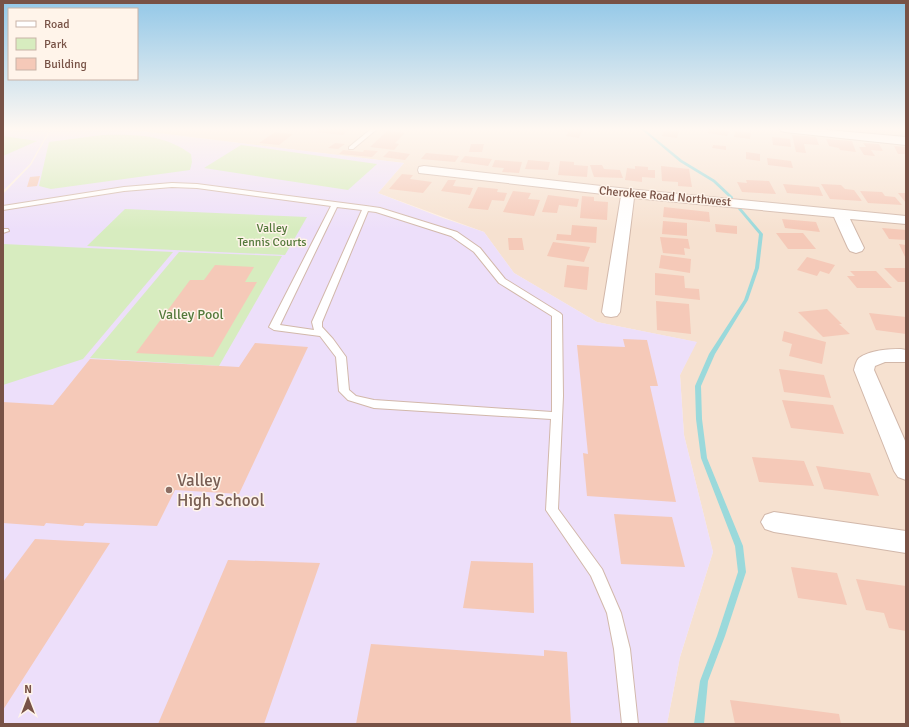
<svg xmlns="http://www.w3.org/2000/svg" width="909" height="727" viewBox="0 0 909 727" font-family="Signika,sans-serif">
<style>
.residential{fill:#f6e1d0}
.education{fill:#eddffa}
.green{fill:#d7ecbf}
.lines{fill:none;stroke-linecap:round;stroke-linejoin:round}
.stream{fill:#9ad9db;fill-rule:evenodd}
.building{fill:#f5c9b8}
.service-casing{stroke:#d2b8aa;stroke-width:2}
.minor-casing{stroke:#d2b8aa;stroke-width:2}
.service{fill:#fff;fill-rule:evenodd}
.minor{fill:#fff;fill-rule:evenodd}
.education-dot{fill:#8d6e63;stroke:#fff4ea;stroke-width:1.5}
.labels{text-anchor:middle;stroke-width:3;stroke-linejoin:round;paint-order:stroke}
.far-street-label{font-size:12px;fill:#785246;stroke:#fff4ea}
.far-park-label{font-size:12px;fill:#54793b;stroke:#fff4ea}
.park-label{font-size:14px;fill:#54793b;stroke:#fff4ea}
.near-education-label{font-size:17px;fill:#785e54;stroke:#fff4ea;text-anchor:start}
</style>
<rect width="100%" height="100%" fill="#fef0e2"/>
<path class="residential" d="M125 129H906V724H667L680 657 713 552 684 435 680 375 696 342 597 322 514 273 484 232 378 193 404 163Z"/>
<path class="education" d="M3 129H50L30 164 3 191Z
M51 129H125L404 163 378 193 440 217 484 232 514 273 597 322 697 342 680 375 684 435 713 552 680 657 667 724H3V194L31 165Z"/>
<path class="green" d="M102 135C134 134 164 134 191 154L192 162 190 170 51 189 39 186 49 142Z
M3 136 37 141 3 156Z
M241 145 377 164 348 190 204 168Z
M125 209 307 217 285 255 87 246Z
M3 244 173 252 83 359 3 385Z
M179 252 282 256 219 366 90 358Z"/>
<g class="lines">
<path class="stream" d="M641 129H644L682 160 715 180 733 197V199H731L713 182 680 162Z
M738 207H740L763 234 759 268 748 300 715 354 701 386 702 419 707 458 743 546 746 572 725 636 708 681 704 724H694L700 681 717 636 738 572 735 546 701 458 696 419 695 386 709 354 744 300 755 268 759 234 738 209Z"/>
</g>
<path class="building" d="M320 129H350L343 135 316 132Z
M559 129H583L579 138 566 136 568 132 558 131Z
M709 129H715L729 131 727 136 707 133Z
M664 130 679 131 677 138 662 136Z
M387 131 405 133 395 143 399 144 394 150 370 147Z
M735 131 751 133 750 139 734 137Z
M275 132 293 134 279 145 259 143Z
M792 135 816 137 819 145 804 144 806 153 796 152Z
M772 137 790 139 791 147 773 145Z
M826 139 852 141 856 152 840 150 839 148 829 146Z
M335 143 345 144 338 149 328 148Z
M863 143 879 144 883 151 871 150 875 156 864 155 859 147H866Z
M471 144H484L482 152H469Z
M713 145 726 146V150L712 148Z
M894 146 906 147V154H898Z
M343 150 363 152 364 150 378 151 372 157 339 154Z
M389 151 410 154 405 160 383 157Z
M746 152 760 154V161L746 159Z
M426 153 459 156 455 162 421 159Z
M465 156 492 159 488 166 460 162Z
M767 158 791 161 793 168 768 165Z
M495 160 522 162 519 173 502 172 504 168 492 167Z
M528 160 550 162 548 170 525 169Z
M560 161 574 162V165L588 166 587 177 558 175Z
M590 165H602L604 169 620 170 623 178 594 177Z
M635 166 648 167V170H655V178L642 177V182L625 180 627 168 635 169Z
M661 166 689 169 692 187 678 186V182L662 181Z
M402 174 413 175 410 179 432 182 423 193 389 189Z
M40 176 37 186 27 187 30 177Z
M448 180H456L453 186 473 188 470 195 441 191Z
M746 180 769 181 776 194 742 192 737 182 747 183Z
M783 184 819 187 823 196 787 193Z
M821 184 841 185 845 189 854 190 862 201 830 199Z
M478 187 498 189 497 192 507 193 504 201 492 200 488 210 468 208Z
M513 191 531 193 528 199 540 200 534 216 503 212Z
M860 191 882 192 885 196 895 197 902 205 868 203Z
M898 193H906V203Z
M548 195 579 199 577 207 559 205 557 213 542 212Z
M582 196 594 197V201L608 202 607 220 580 218Z
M664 207 709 212 710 222 663 217Z
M782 219 816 222 820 232 785 228Z
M663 221 687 223V236L662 234Z
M715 224 737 226V234L716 232Z
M572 225 597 227 596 243 556 240 557 234 571 235Z
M882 228 906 230V240L889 239Z
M776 233H803L816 249H788Z
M660 237 688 239 690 249 684 248 685 255 663 253Z
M508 238H522L524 250H509Z
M553 242 590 247 584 262 547 256Z
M899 244 906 245V259Z
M661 255 691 259 690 273 659 268Z
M807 257 835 265 829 274 820 271 817 276 797 270Z
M215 265 254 267 245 282H257L213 357 136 353 190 280H204Z
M567 265 589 267 587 290 564 287Z
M884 268H906V282H898Z
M850 271H876L892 288H857L847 276H855Z
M655 273 684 276 685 288 699 289 700 300 655 295Z
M656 301 689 304 691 334 657 330Z
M827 309 842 324H839L850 334 823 337 798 312Z
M869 313 906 317V334L876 330Z
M784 331 826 342 822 364 789 356 792 344 782 341Z
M623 339 647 340 658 386H650L676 502 587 496 583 453 588 454 577 345 625 347Z
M255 343 308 347 239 494 175 490 157 526 85 523 83 526 46 523 44 526 3 523V402L53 405 90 359 239 367Z
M779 369 824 375 831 398 784 392Z
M782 400 833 405 844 434 791 428Z
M752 457 804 461 814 486 759 482Z
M816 466 870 473 879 496 824 489Z
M614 514 672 517 685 567 621 564Z
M35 539 110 543 3 710V582Z
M228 560 320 563 264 724H158Z
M471 561 533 563 534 613 463 608Z
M791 567 837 573 847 605 798 598Z
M856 579 906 586V631L889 628 884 613 866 610Z
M371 644 544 656V650L567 652 571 724H356Z
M730 700 839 714 841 724H735Z"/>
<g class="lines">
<defs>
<path id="service" d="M371 129H377L353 149H349V147Z
M172 183 197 184 366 206 380 208 457 232 480 248 505 279 560 313 562 315 563 396 558 509 602 569 621 613 630 649 638 724H622L614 649 607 613 591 576 546 510 551 419 374 408 348 400 339 391 336 357 320 336 274 330 269 327 331 206 197 188 172 187 124 191 3 210V206L124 187ZM337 207 362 210 312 322 314 330 280 325ZM368 211 376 212 451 236 474 252 499 283 552 316V412L374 400 356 396 349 390 346 357 333 339 322 327V322Z
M3 229H8L9 231 3 233Z"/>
<path id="minor" d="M780 129H816L906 137V145L785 132 781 131Z
M424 166 628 189 906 216V224L850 219 864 248 862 251 856 253 850 251 848 248 834 217 634 198 620 312 617 316 611 317 605 316 602 312 621 196 419 173 418 170 419 167Z
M901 349 906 350V362H885L875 366 874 370 906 443V480L898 477 894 471 854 370C855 366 856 361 859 358 870 350 888 349 901 349Z
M774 512 906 531V553L774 532 765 529 761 522 765 515Z"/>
</defs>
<use href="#service" class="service-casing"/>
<use href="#minor" class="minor-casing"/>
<use href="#service" class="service"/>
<use href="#minor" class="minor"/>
</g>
<linearGradient id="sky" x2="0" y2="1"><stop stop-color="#93c8e8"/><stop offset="0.56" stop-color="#fff8f2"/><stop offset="1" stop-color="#fff8f2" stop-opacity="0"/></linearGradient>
<rect width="909" height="230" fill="url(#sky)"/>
<circle class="education-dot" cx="169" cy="490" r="4"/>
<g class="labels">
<g class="far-street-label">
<text transform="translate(665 196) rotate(5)" y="4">Cherokee Road Northwest</text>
</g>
<g class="far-park-label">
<text x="272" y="232">Valley<tspan x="272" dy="14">Tennis Courts</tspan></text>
</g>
<g class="park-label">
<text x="191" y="319">Valley Pool</text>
</g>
<g class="near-education-label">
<text x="177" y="486">Valley<tspan x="177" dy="20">High School</tspan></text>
</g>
</g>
<rect width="909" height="727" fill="none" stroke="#785246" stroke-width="8"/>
<rect x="8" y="8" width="130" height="72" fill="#fff4ea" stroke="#c9b3a8"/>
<rect x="16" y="21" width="20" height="6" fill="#ffffff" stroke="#c9b3a8"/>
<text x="44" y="28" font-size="12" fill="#785246">Road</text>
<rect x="16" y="38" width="20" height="12" fill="#d7ecbf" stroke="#c9b3a8"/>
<text x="44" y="48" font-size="12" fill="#785246">Park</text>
<rect x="16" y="58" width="20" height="12" fill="#f5c9b8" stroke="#c9b3a8"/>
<text x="44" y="68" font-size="12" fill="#785246">Building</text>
<g transform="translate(28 699)" stroke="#fff4ea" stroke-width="3" paint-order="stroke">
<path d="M0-3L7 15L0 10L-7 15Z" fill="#785246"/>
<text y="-6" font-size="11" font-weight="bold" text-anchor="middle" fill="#785246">N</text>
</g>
</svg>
